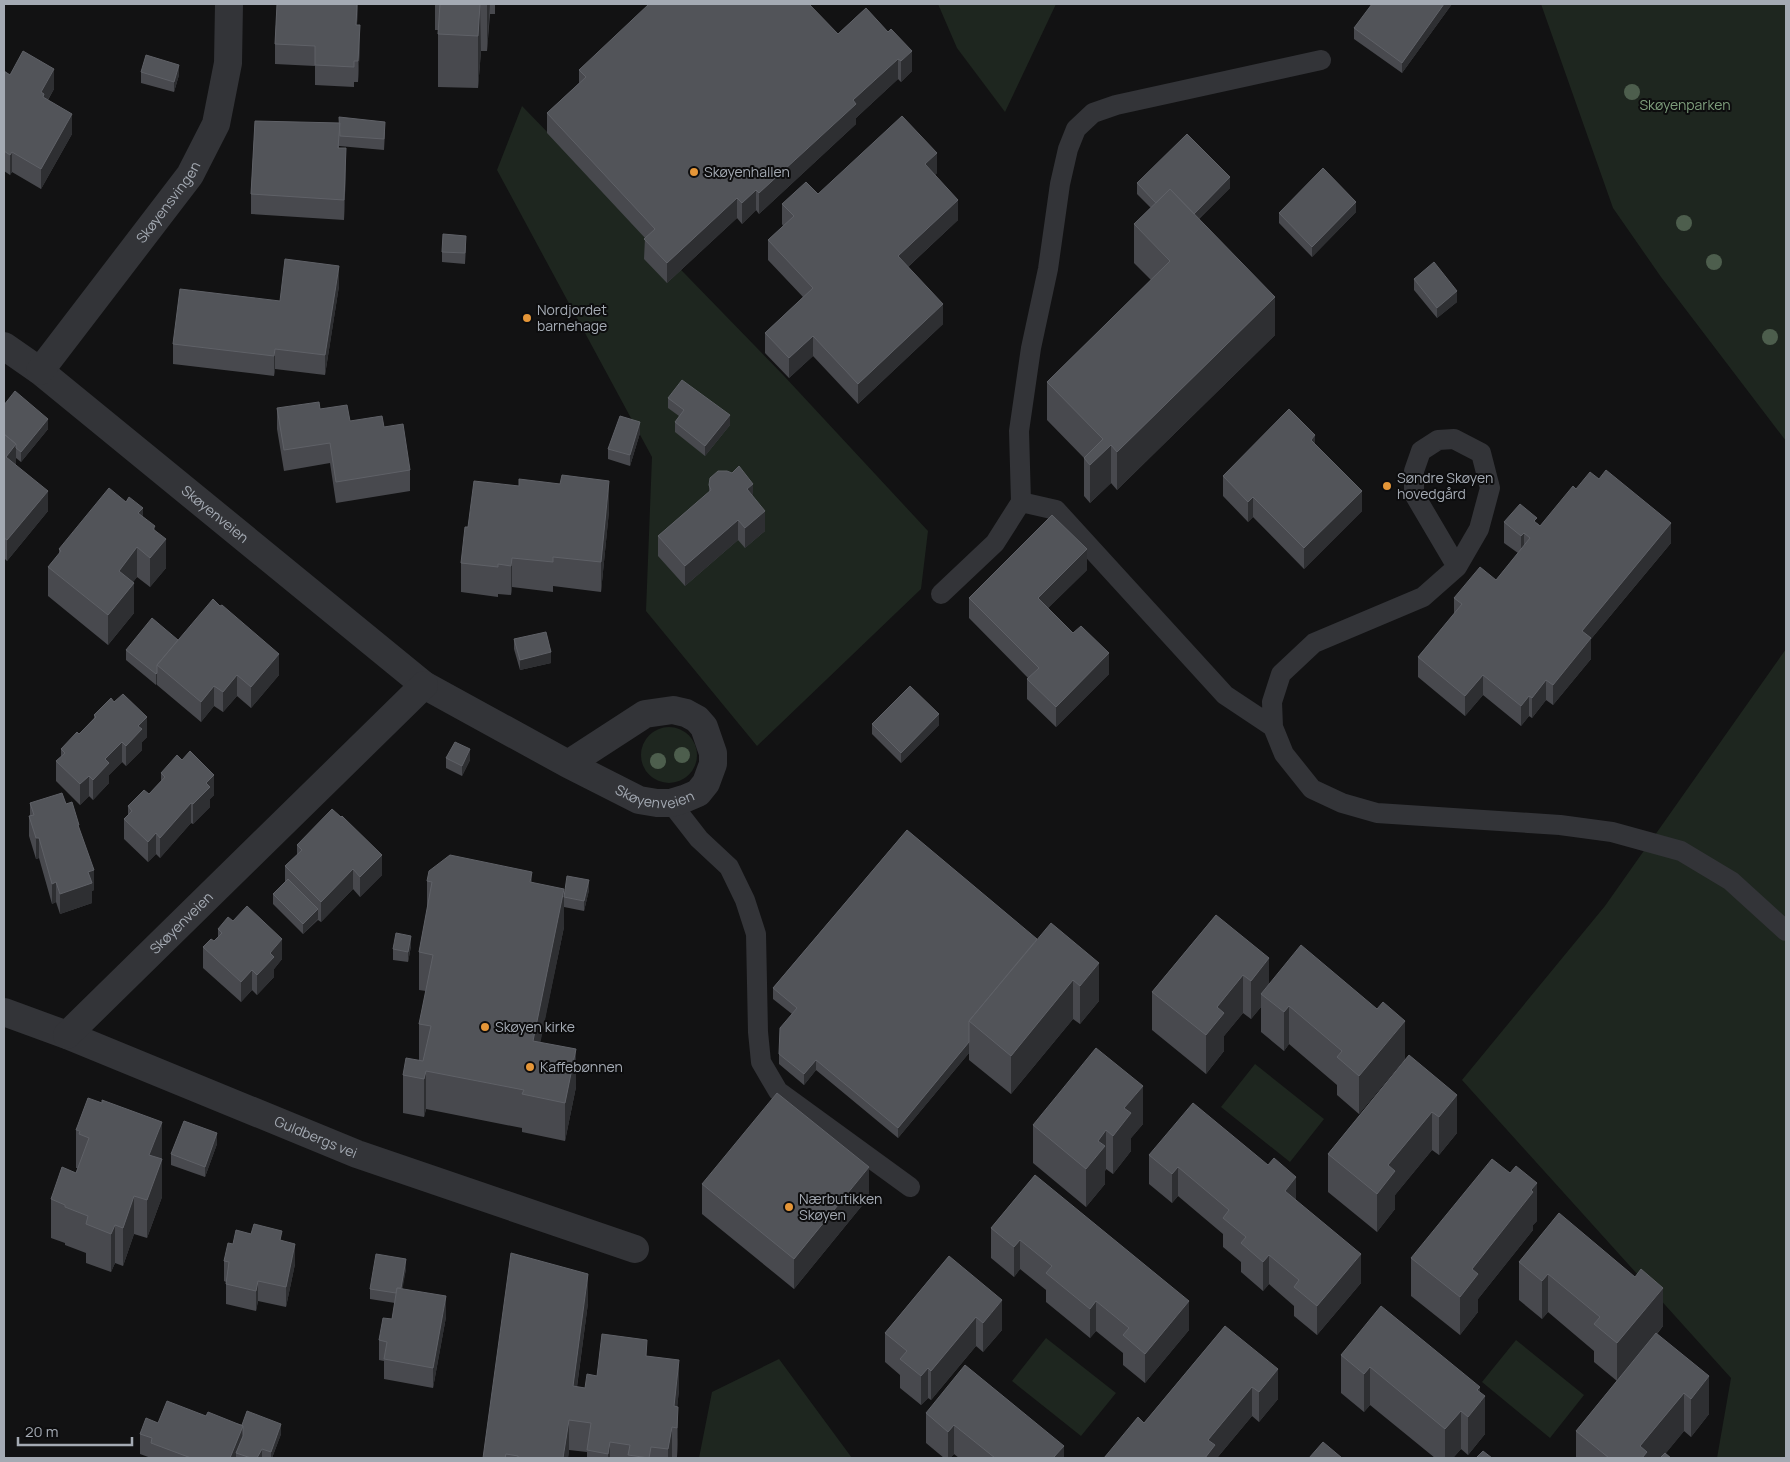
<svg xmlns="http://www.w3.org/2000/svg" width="1790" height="1462" viewBox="0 0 1790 1462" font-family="Manrope,sans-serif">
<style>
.green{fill:#1e261f}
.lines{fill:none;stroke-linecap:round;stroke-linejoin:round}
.service{stroke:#333438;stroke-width:20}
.minor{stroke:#333438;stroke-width:28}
.tree{fill:#4d5e4d}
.wall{fill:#48494e}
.shaded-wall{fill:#2e2f32}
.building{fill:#525459;stroke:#5f6167}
.poi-dot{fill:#e59638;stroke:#0d0d0e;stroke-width:2}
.labels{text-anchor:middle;stroke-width:4;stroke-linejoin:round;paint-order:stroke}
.park-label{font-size:14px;fill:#7e9d7c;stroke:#0d0d0e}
.poi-label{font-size:14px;fill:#a4aab3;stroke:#0d0d0e;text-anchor:start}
.street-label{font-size:14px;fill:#a4aab3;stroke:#0d0d0e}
</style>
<rect width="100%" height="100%" fill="#121213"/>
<path class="green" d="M938 4H1056L1005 112 957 48Z
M1541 4H1786V441L1661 277 1613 208Z
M522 106 785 377 928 531 921 589 757 746 646 611 652 457 497 170Z
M1786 649V1458H1717L1731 1378 1462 1080 1605 906Z
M641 755a28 28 0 1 1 56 0a28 28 0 1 1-56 0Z
M1255 1064 1324 1119 1290 1162 1221 1107Z
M1046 1338 1116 1393 1081 1436 1012 1381Z
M1516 1340 1584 1395 1550 1438 1482 1382Z
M779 1359 852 1458H699L712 1392Z"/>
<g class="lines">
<path class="service" d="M1021 502 1019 431 1031 348 1048 269 1060 184 1068 149 1076 129 1093 113 1116 105 1321 60
M1457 567 1414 494V471L1421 451 1438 440 1454 439 1481 453 1490 488 1479 529 1457 567 1423 597 1314 643 1281 674 1272 702 1273 727 1284 754 1312 789 1342 803 1377 813 1560 825 1612 832 1681 851 1731 881 1786 931
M941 594 995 543 1021 502 1056 510 1225 695 1273 727
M671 803 699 839 729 867 745 900 756 934 758 1032 761 1062 778 1091 910 1187"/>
<g class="minor">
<path id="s1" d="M4 346 40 371 424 685 568 764 639 800 657 803H671L684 799 698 793 706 783 713 764V753L704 727 697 719 686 713 673 710 645 714 568 764"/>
<path id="s2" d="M40 371 190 175 216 124 228 63 229 4"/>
<path id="s3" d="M4 1012 67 1035 357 1154 635 1249"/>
<path id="s4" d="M67 1035 424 685"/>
</g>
</g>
<g class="tree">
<circle cx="1632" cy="92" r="8"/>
<circle cx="1684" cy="223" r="8"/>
<circle cx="1714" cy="262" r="8"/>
<circle cx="1770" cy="337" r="8"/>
<circle cx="682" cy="755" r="8"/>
<circle cx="658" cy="761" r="8"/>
</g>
<path class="wall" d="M277 4H358L357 25 360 45 358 82H354V87L315 85V66L275 64V44Z
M435 4H495V14H490L487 51H481L478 88 438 87V30H435Z
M1452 4 1402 73 1354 39V28Z
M866 8 912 71 901 82 898 79 856 118V124L759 214 756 210 742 224 737 218 667 283 644 259 645 238 547 133V113L579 83V70L838 34Z
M4 71 10 75 54 89 48 100 72 134 41 189 12 172 10 175 4 171Z
M141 72 179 75 174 92 141 83Z
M255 121 385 132 384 150 339 146V148L346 169 344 220 251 214V194Z
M937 173 935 175 958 220 908 267 943 324 858 404 813 356 789 378 765 353V333L803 297 768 260V240L783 226 782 224V204L818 194Z
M1137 183 1230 188 1199 219 1275 335 1117 490 1111 483 1090 503 1084 496V458L1047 420V382L1151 280 1134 263V224L1151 208 1137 194Z
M1356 212 1312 257 1279 223V213Z
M466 246 465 264 442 262V252Z
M1414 279 1457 302 1437 318 1414 290Z
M339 286 325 375 275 369 274 376 173 364V344L280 301Z
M668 398 730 425 705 456 675 432V422L679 416 668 408Z
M4 405 48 429 21 462 16 458V465L48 511 7 561 4 558Z
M277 408 320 409 350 421 384 427 410 470V491L336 503 330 463 284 471 277 429Z
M640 433 630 466 608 459V449Z
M1315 444 1362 511 1304 569 1253 517 1248 522 1223 496V476Z
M709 485 753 497 765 531 745 548 738 540 685 586 658 556V536L709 492Z
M1576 489 1671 543 1591 639V659L1553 705 1546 700 1532 718 1529 716 1521 726 1483 695 1465 716 1418 677V657L1454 614V598L1496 580 1518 553 1504 543V522L1537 523 1540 526Z
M609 511 601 592 553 586V592L512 587 511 595 498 594V597L461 592V563L468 527Z
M143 517 155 530 166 568 150 587 137 577 133 582 134 613 108 645 48 596V567L59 554V549Z
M1087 570 1048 608 1109 674 1056 727 1027 699V679L1028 678 969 618V598Z
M514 639 551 663 520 670 514 649Z
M178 640 279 675 251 708 237 696 223 712 214 706 201 722 157 685V683L156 685 126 660V650Z
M94 715 147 737 142 742V750L126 766 122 762 109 775V783L93 800 89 796 80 805 56 781V761L61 757V749L79 734 94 718Z
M872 724 939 725 901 763 872 734Z
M446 758 470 760 462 776 446 768Z
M161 773 214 795 210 799V807L193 824 191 823 160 858 156 854 148 862 124 839V819L128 815V806L149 794 161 781Z
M30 803 66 804 79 829 94 890 92 891V903L60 914 56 902 52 904 39 858 36 859 29 836V816H30Z
M907 830 1099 1001 1080 1024 1073 1019 1011 1094 969 1060V1053L898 1138 816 1070 804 1085 779 1064V1054L792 1014 773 999V988Z
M297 845 382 875 360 897 353 889 321 922 318 920 303 934 273 904V894L285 882V866L297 855Z
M427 881 532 882 564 894 589 890 584 911 564 907V927L540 1042 576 1087 565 1141 522 1132V1128L426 1109 424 1117 403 1113V1075L419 1060V1024L426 991 419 990V952L427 910Z
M1216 915 1269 984 1405 1059 1359 1114 1337 1095V1085L1289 1044 1284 1051 1261 1032V1007L1251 1019 1243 1013 1224 1036V1051L1206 1074 1152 1030V992Z
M233 921 282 959 274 969V977L257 995 252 990 241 1002 203 968V947L214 941 218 937V929Z
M411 946 408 962 393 960V949Z
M1409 1055 1457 1133 1439 1155 1432 1150 1395 1195V1209L1377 1232 1328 1192V1154Z
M1143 1124 1131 1138V1151L1113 1174 1106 1169 1105 1171V1184L1086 1207 1033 1163V1125Z
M76 1130 162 1159V1197L147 1238 134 1234 123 1266 115 1263 111 1272 86 1263V1253L65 1245V1243L51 1238V1199L76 1173 78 1168H76Z
M217 1144 205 1177 171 1165V1154Z
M1149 1155 1296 1200 1361 1283 1317 1335 1294 1316V1306L1269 1284 1263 1291 1241 1272V1262L1223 1247V1234L1178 1196 1172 1203 1149 1184Z
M1035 1175 1189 1330 1145 1383 1123 1365V1353L1096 1331 1090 1338 1046 1302V1290L1020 1269 1014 1277 991 1258V1228Z
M702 1184 869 1197 794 1289 702 1214Z
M1559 1213 1663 1326 1657 1334 1709 1414 1691 1437 1684 1431 1665 1454 1671 1458H1576V1431L1617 1381 1594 1362V1351L1548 1312 1542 1319 1519 1300V1262Z
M1537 1221 1533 1225V1230L1478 1299V1312L1460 1335 1411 1296V1258Z
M282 1241 295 1264 286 1307 258 1301 256 1311 226 1304V1282L224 1281V1261L233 1244Z
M949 1256 1002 1330 983 1352 976 1346 931 1400 928 1398 921 1405 900 1388V1375L885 1362V1333Z
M406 1269 402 1288 446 1317 433 1388 384 1379V1361L379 1360V1340L392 1319 395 1303 370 1299V1289Z
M588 1303 577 1387 585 1388 597 1376 647 1356 679 1390 677 1407 678 1437 677 1457H672L671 1458H587V1452L569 1450 568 1458H483Z
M1225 1326 1278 1399 1259 1422 1252 1416 1217 1458H1104L1144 1423Z
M1341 1355 1480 1392 1485 1434 1468 1455 1461 1449 1453 1458H1435L1370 1405 1364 1412 1341 1393Z
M926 1413 1064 1458H959L954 1454 950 1458H944L926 1443Z
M206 1416 281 1434 272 1458H151L140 1454V1434L158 1423Z"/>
<path class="shaded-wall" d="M357 4H358L356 45V25Z
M480 4 481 51 478 88V36Z
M487 4H490L487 51Z
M1444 4H1452L1402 73V63Z
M360 25V45L358 82V61Z
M912 51V71L901 82V61Z
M898 59V79L856 118V124L759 214V193L853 100Z
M179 65V75L174 92V82Z
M54 69V89L44 106 41 92Z
M72 114V134L41 189V169Z
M346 148V169L344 220V200Z
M12 152V172L10 175V155Z
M937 153V173L925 184V164Z
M1230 177V188L1180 237V227Z
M756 190V210L742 224V203Z
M737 198V218L667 283V263Z
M958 200V220L898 276V256Z
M1356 202V212L1312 257V247Z
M339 266V286L325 375V355Z
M1457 291V302L1437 318V308Z
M1275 297V335L1117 490V452Z
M943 304V324L858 404V384Z
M813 336V356L789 378V358Z
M275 349V369L274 376V356Z
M730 415V425L705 456V446Z
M48 419V429L21 462V452Z
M640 422V433L630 466V455Z
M1315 435V455L1311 440Z
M16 444V464L6 477V457Z
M1111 445V483L1090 503V465Z
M609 481V511L601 592V562Z
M753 484V504L747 489Z
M48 491V511L7 561V540Z
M1362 491V511L1304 569V548Z
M1253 497V517L1248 522V502Z
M143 508V537L138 513Z
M765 511V531L745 548V528Z
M738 520V540L685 586V566Z
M1671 523V543L1591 639V659L1553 705V685L1582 631Z
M155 526V552L166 539V568L150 587V558L153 529Z
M1524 533V553L1521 556V536Z
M137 547V577L119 600V571Z
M1087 549V570L1038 618V598Z
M512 558V587L511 595V566Z
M134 583V613L108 645V615Z
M551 652V663L520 670V660Z
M1109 653V674L1056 727V707Z
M279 654V675L251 708V687Z
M157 673V683L156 685V674Z
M237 675V696L223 712V692Z
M1483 675V695L1465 716V696Z
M1546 680V700L1532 718V698Z
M214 686V706L201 722V702Z
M1529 696V716L1521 726V706Z
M939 714V725L901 763V753Z
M147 717V737L142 742V750L126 766V746L138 726Z
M122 742V762L109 775V783L93 800V780L105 759Z
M470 749V760L462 776V766Z
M214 775V795L210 799V807L193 824V804L206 783Z
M89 776V796L80 805V784Z
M191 803V823L160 858V838Z
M156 833V854L148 862V842Z
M36 838H39V858L36 859Z
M382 855V875L360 897V877Z
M353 869V889L321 922V902Z
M94 870V890L92 891V903L60 914V894L88 872Z
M532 872V910L530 882Z
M589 880V890L584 911V901Z
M56 882V902L52 904V884Z
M564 889V927L533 1079V1041Z
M318 909V919L303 934V924Z
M411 936V946L408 962V952Z
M282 939V959L274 969V977L257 995V975L270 953Z
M1269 958V996L1261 994V1007L1251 1019V981Z
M1099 963V1001L1080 1024V986Z
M252 970V990L241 1002V982Z
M1243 975V1013L1224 1036V1051L1206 1074V1035L1217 1007Z
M1073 980V1019L1011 1094V1056Z
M1289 1006V1044L1284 1051V1012Z
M1405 1021V1059L1359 1114V1076Z
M969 1042V1053L898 1138V1128Z
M576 1049V1087L565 1141V1103Z
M816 1060V1070L804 1085V1074Z
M426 1071V1109L424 1117V1079Z
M1143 1086V1124L1131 1138V1151L1113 1174V1136L1124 1108Z
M1457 1095V1133L1439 1155V1117Z
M1432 1112V1150L1395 1195V1209L1377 1232V1194L1388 1165Z
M162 1122V1160L149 1155Z
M1106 1130V1169L1105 1171V1184L1086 1207V1169L1098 1141Z
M217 1133V1144L205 1177V1167Z
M162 1159V1197L147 1238V1200Z
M869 1167V1197L794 1289V1259Z
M1178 1167V1196L1172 1203V1174Z
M1296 1177V1207L1285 1191Z
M1537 1183V1221L1533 1225V1230L1478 1299V1312L1460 1335V1297L1472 1269Z
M134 1196V1234L123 1266V1228Z
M115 1225V1263L111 1272V1234Z
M1020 1240V1269L1014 1277V1247Z
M295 1244V1264L286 1307V1287Z
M1361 1254V1283L1317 1335V1306Z
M1269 1255V1284L1263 1291V1262Z
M406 1259V1269L400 1304V1294Z
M588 1274V1303L573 1416V1386Z
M1548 1274V1312L1542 1319V1281Z
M258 1281V1301L256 1311V1291Z
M1663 1288V1326L1617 1381V1343Z
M446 1296V1317L433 1388V1368Z
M1002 1300V1330L983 1352V1323Z
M1096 1301V1331L1090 1338V1309Z
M1189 1301V1330L1145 1383V1354Z
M976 1317V1346L931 1400V1371Z
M679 1360V1390L675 1428 674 1406Z
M1370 1367V1405L1364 1412V1374Z
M928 1368V1398L921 1405V1376Z
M1278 1369V1399L1259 1422V1392Z
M1709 1376V1414L1691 1437V1399Z
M1252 1387V1416L1217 1458H1205L1208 1440Z
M1480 1387V1403L1485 1396V1434L1468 1455V1417L1477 1390Z
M1684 1393V1431L1662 1458H1640V1446Z
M678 1407V1437L677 1457V1428Z
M1461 1411V1449L1453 1458H1445V1429Z
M569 1420V1450L568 1458H563Z
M281 1424V1434L272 1458H271V1452Z
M954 1425V1454L950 1458H948V1432Z
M243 1426V1446L236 1453V1458H230Z
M672 1427V1457L671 1458H668V1449Z
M610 1442V1458H608V1454Z
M1064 1446V1458H1053Z
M262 1449V1458H257Z"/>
<path class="building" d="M277 4H357L356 25H360L358 61H354V67L315 65V46L275 44Z
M440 4H480L478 36 438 34Z
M649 4H809L838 34 866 8 888 32 891 29 912 51 901 61 898 59 853 100 856 104 759 193 756 190 742 203 737 198 667 263 644 239 655 229 547 113 586 77 579 70Z
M1372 4H1444L1402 63 1354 28Z
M23 51 54 69 41 92 44 94 43 97 72 114 41 169 12 152 10 155 4 151V71L10 75Z
M146 55 179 65 174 82 141 72Z
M902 116 937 153 925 164 958 200 898 256 943 304 858 384 813 336 789 358 765 333 813 288 768 240 794 216 782 204 806 182 818 194Z
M339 117 385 122 384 139 340 136Z
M255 121 340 123 338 148H346L344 200 251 194Z
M1187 134 1230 177 1194 214 1170 189 1156 203 1137 183Z
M1323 168 1356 202 1312 247 1279 213Z
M1170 189 1275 297 1117 452 1111 445 1090 465 1084 458 1103 439 1047 382 1170 261 1134 224Z
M443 234 466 236 465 253 442 252Z
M285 259 339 266 325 355 275 349 274 356 173 344 180 289 280 301Z
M1434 262 1457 291 1437 308 1414 279Z
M682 380 730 415 705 446 675 422 684 410 668 398Z
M15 391 48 419 21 452 16 448V444L4 434V405Z
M319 402 320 409 347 405 350 421 382 416 384 427 403 424 410 470 336 482 330 443 284 450 277 408Z
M1289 409 1315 435 1311 440 1362 491 1304 548 1253 497 1248 502 1223 476Z
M620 416 640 422 630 455 608 449Z
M4 434 16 444 6 457 48 491 7 540 4 538Z
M739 466 753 484 747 489 765 511 745 528 738 520 685 566 658 536 711 490 709 485 710 478 718 471H727L732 473Z
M1606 470 1671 523 1582 631 1591 638 1553 685 1546 680 1532 698 1529 696 1521 706 1483 675 1465 696 1418 657 1462 604 1454 598 1480 567 1496 580 1530 538 1524 533 1521 536 1504 522 1520 504 1537 518 1534 521 1540 526 1573 486 1576 489 1590 472 1599 479Z
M562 475 609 481 601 562 553 557V562L512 558 511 566 498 564V567L461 563 465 527H468L474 481 519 486V479L560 484Z
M109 488 126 502 129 497 143 508 138 513 155 526 153 529 166 539 150 558 137 547 119 571 134 583 108 615 48 567 61 551 59 549Z
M1052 515 1087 549 1038 598 1073 633 1081 626 1109 653 1056 707 1027 679 1039 668 969 598Z
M213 599 220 606 222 605 279 654 251 687 237 675 223 692 214 686 201 702 157 665Z
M152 618 178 640 157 665V673L156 674 126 650Z
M546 632 551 652 520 660 514 639Z
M910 686 939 714 901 753 872 724Z
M123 694 147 717 138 726 142 729 126 746 122 742 105 759 109 763 93 780 89 776 80 784 56 761 65 753 61 749 77 732 79 734 96 717 94 715 111 698 114 702Z
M455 742 470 749 462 766 446 758Z
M190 751 214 775 206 783 210 787 193 804 191 803 160 838 156 833 148 842 124 819 132 811 128 806 144 790 149 794 165 777 161 773 177 755 182 760Z
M62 793 66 804 72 802 79 825H78L94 870 88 872 92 883 60 894 56 882 52 884 39 838H36L29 816 34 815 30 803Z
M332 809 341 817 342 816 382 855 360 877 353 869 321 902 285 866 302 850 297 845Z
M907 830 1037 939 969 1021V1042L898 1128 816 1060 804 1074 779 1054 780 1028 797 1008 773 988Z
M450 855 532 872 530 882 564 889 533 1041 576 1049 565 1103 522 1094 524 1090 426 1071 424 1079 403 1075 406 1058 423 1061 431 1026 419 1024 433 955 419 952 432 882 427 881 429 871Z
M567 876 589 880 584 901 564 897Z
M288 879 318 909 303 924 273 894Z
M247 906 282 939 270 953 274 957 257 975 252 970 241 982 203 947 211 939 214 941 222 933 218 929 228 917 233 921Z
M1216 915 1269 958 1251 981 1243 975 1217 1007 1224 1013 1206 1035 1152 992Z
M1051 923 1099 963 1080 986 1073 980 1011 1056 969 1021Z
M396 933 411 936 408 952 393 949Z
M1301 945 1377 1009 1383 1002 1405 1021 1359 1076 1337 1057 1342 1051 1289 1006 1284 1012 1261 994Z
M1096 1048 1143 1086 1124 1108 1131 1113 1113 1136 1106 1130 1098 1141 1105 1146 1086 1169 1033 1125Z
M1409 1055 1457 1095 1439 1117 1432 1112 1388 1165 1395 1171 1377 1194 1328 1154Z
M777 1093 869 1167 794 1259 702 1184Z
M88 1098 102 1103V1100L162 1122 149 1155 162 1159 147 1200 134 1196 123 1228 115 1225 111 1234 86 1224 88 1216 65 1207V1205L51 1199 62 1167 76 1173 89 1138 79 1134 80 1131 76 1130Z
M1193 1103 1268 1165 1274 1158 1296 1177 1285 1191 1361 1254 1317 1306 1294 1287 1299 1280 1269 1255 1263 1262 1241 1243 1246 1237 1223 1218 1229 1210 1178 1167 1172 1174 1149 1155Z
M184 1121 217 1133 205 1167 171 1154Z
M1492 1159 1510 1173 1516 1166 1537 1183 1531 1190 1533 1192 1472 1269 1478 1274 1460 1297 1411 1258Z
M1035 1175 1189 1301 1145 1354 1123 1335 1129 1328 1096 1301 1090 1309 1046 1273 1052 1266 1020 1240 1014 1247 991 1228Z
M1559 1213 1635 1277 1641 1269 1663 1288 1617 1343 1594 1324 1600 1317 1548 1274 1542 1281 1519 1262Z
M254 1224 282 1231 280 1240 295 1244 286 1287 258 1281 256 1291 226 1284 229 1262 224 1261 228 1243 233 1244 236 1230 251 1234Z
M511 1253 588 1274 573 1386 585 1388 587 1374 597 1376 602 1334 647 1340 646 1356 679 1360 674 1406 678 1407 677 1428 672 1427 668 1449 651 1447 649 1458 628 1455 630 1445 610 1442 608 1454 587 1450 591 1423 569 1420 563 1458H518V1456L506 1454 505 1458H483Z
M376 1254 406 1259 401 1288H397L396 1293 370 1289Z
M949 1256 1002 1300 983 1323 976 1317 931 1371 928 1368 921 1376 900 1359 907 1351 885 1333Z
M397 1288 446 1296 433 1368 384 1359 387 1342 379 1340 383 1318 392 1319Z
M1381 1306 1480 1387 1477 1390 1485 1396 1468 1417 1461 1411 1445 1429 1370 1367 1364 1374 1341 1355Z
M1225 1326 1278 1369 1259 1392 1252 1387 1208 1440 1215 1445 1205 1458H1104L1138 1417 1144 1423Z
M1656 1333 1709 1376 1691 1399 1684 1393 1640 1446 1647 1452 1642 1458H1609L1576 1431Z
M965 1365 1064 1446 1053 1458H995L954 1425 948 1432 926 1413Z
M167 1401 206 1416 208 1412 243 1426 230 1458H191L151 1443 152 1438 140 1434 146 1418 158 1423Z
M247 1411 281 1424 271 1452 262 1449 257 1458H251L236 1453 243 1436V1426L242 1425Z
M1323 1442 1342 1458H1309Z
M1483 1451 1492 1458H1476Z
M1665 1453 1671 1458H1660Z"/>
<g class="poi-dot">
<circle cx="694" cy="172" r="5"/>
<circle cx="527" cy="318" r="5"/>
<circle cx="1387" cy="486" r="5"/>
<circle cx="485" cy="1027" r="5"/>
<circle cx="530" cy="1067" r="5"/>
<circle cx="789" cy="1207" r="5"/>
</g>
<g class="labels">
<g class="park-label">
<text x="1685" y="110">Skøyenparken</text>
</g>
<g class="poi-label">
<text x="704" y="177">Skøyenhallen</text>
<text x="537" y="315">Nordjordet<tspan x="537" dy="16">barnehage</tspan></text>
<text x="1397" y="483">Søndre Skøyen<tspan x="1397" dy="16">hovedgård</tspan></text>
<text x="495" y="1032">Skøyen kirke</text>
<text x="540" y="1072">Kaffebønnen</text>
<text x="799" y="1204">Nærbutikken<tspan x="799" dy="16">Skøyen</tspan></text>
</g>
<g class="street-label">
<text dy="5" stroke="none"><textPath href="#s2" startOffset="212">Skøyensvingen</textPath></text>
<text dy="5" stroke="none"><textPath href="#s1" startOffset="270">Skøyenveien</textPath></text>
<text dy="5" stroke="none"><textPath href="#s1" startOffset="799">Skøyenveien</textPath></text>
<text dy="5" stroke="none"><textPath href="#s4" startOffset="160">Skøyenveien</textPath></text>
<text dy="5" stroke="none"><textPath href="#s3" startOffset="336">Guldbergs vei</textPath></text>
</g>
</g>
<rect width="1790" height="1462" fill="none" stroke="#a4aab3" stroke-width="10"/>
<path d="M18 1437v8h114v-8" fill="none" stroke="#a4aab3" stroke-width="2.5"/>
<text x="25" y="1437" font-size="15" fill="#a4aab3" stroke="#0d0d0e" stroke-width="4" paint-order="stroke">20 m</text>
</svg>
